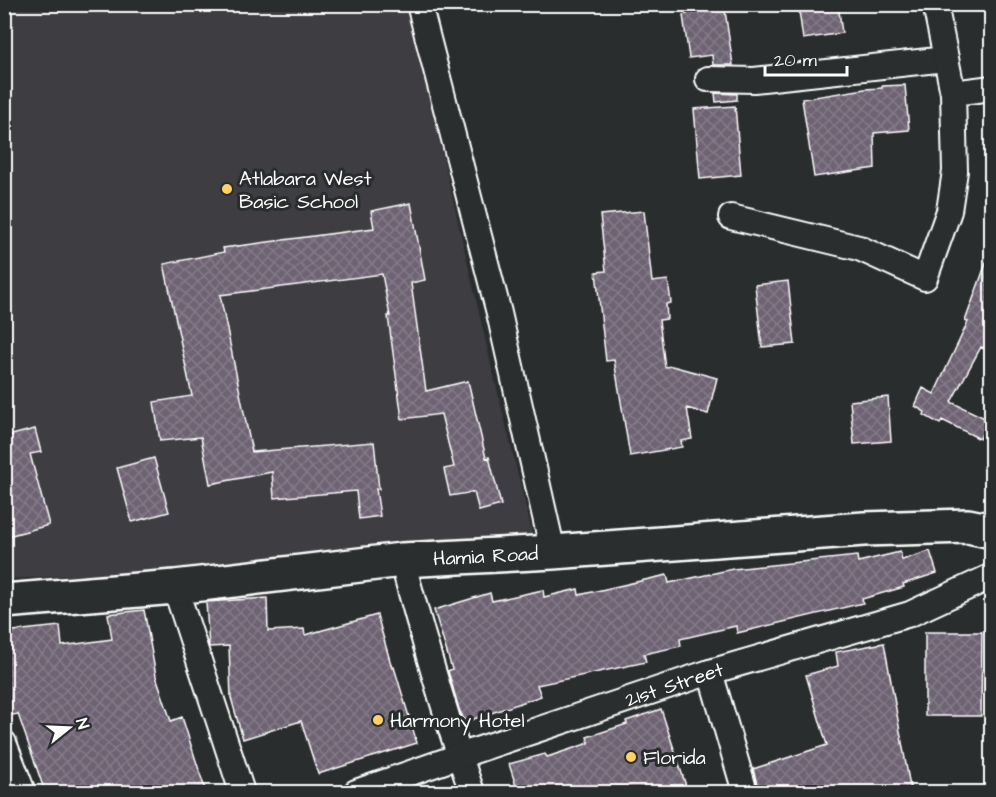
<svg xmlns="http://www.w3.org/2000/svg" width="996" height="797" viewBox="0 0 996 797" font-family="'Architects Daughter',sans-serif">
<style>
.built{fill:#3e3d43}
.building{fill:url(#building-cross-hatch);stroke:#fff;stroke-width:1.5}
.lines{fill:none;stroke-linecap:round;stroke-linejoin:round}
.minor-casing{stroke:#fff;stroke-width:28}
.secondary-casing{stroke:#fff;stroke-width:38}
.minor{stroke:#2a2d2e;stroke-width:24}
.secondary{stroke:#2a2d2e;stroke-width:33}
.poi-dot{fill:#ffd166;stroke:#2a2d2e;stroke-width:2}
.labels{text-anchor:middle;stroke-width:6;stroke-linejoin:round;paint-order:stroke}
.poi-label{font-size:20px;fill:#fff;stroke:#2a2d2e;text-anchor:start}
.street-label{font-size:20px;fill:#fff;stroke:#2a2d2e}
</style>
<defs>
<pattern id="building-cross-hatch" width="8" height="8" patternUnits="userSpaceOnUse" patternTransform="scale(1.5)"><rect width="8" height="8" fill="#6e6373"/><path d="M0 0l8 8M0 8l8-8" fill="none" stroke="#847a88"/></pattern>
</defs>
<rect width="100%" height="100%" fill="#2a2d2e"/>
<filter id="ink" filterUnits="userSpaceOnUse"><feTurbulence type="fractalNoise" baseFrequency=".0167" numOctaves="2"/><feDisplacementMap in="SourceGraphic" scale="12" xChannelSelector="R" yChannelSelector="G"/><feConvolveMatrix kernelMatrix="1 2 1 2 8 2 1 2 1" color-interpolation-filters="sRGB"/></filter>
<g filter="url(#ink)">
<path class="built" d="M4 5H408L493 373 535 544 128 573 5 579Z"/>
<path class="building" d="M686 4H724L733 65H713L712 55 689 58 683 15 687 14Z
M798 4H838L842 33 803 39Z
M905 85 909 130 874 133 875 168 814 177 802 99 865 89 882 88V86Z
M715 93 737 94V100L716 102Z
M735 106 741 175 700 179 694 109Z
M411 203 425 280 411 283 426 391 468 381 486 458 489 457 501 505 479 511 474 492 450 496 444 469 454 467 441 414 402 419 388 316H390L382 274 220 295 252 452 374 442 379 489H376L380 516 359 519 356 491 274 498 272 472 210 484 201 437 160 441 154 402 192 396 164 264 224 252 223 248 374 228 371 211Z
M644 211 652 282 668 280 671 303 666 304 667 319 659 320 665 367 672 366 717 378 708 414 687 408 692 439 681 441 682 447 630 456 614 360 606 361 596 272 606 271 600 215Z
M989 255 992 256V352L981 347 951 402 989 420 980 439 942 420 940 424 924 415 925 412 915 406 923 388 934 394 968 322 965 321Z
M788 281 795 344 762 347 755 285Z
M888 397 891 441 854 444 850 401Z
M35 429 41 452 30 454 49 525 8 536 4 522V437Z
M154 458 169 512 132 522 117 468Z
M930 551 937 573 903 584 904 587 862 599 863 603 737 633 736 626 680 639 681 646 644 654 646 662 537 685 541 696 465 722 459 709 448 671 452 669 434 610 490 593 492 601 543 590 544 597 578 589 579 595 667 575 669 583 733 569 857 556 858 562 900 552 902 560Z
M267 598 268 631 304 629 305 635 377 615 392 668 394 667 417 743 318 774 301 721 243 739 231 698 229 646 209 647 206 602Z
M144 610 156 676 171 721 182 717 206 792H45L18 714 7 716 4 704V632L60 626 62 646 112 639 108 614Z
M925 632H982L981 716H925Z
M884 643 911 792H759L753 769 827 745 806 675 838 666 836 652Z
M661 709 688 792H518L509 764 545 754 547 757 589 743 587 737 627 724 626 721Z"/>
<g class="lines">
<defs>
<g id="minor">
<path d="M419 4 499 313 553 552"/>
<path d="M708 79 754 80 946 59"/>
<path d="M953 93 992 88"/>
<path d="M731 217 859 248 925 278 949 211 955 171 953 93 935 4"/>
<path d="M402 560C423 638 445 716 472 792"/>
<path d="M175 587 242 792"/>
<path d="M710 672 745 792"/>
<path d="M4 743 23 792"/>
<path id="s1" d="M356 792 459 756 710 672 910 614 992 576"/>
</g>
<g id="secondary">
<path id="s2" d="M4 601 175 587 402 560 553 552 864 529 968 526 992 531"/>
</g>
</defs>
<use href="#minor" class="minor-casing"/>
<use href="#secondary" class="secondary-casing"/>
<use href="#minor" class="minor"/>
<use href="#secondary" class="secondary"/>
</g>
</g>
<g class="poi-dot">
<circle cx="227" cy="189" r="6"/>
<circle cx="378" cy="720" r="6"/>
<circle cx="631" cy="757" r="6"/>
</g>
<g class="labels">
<g class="poi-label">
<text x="239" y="185">Atlabara West<tspan x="239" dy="23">Basic School</tspan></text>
<text x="390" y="727">Harmony Hotel</text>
<text x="643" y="764">Florida</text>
</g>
<g class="street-label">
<text dy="7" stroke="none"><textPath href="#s2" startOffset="484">Hamia Road</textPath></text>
<text dy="7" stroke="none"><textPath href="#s1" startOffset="336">21st Street</textPath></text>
</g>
</g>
<rect width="996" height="797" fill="none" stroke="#2a2d2e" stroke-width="24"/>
<rect x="12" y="12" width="972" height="773" fill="none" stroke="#fff" stroke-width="2" filter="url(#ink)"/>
<g transform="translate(69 728) rotate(72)" stroke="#2a2d2e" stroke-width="4.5" paint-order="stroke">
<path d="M0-4.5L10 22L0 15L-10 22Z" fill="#ffffff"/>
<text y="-9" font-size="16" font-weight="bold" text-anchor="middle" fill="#ffffff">N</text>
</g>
<path d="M765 66v9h82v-9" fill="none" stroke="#ffffff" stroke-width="3"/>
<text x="774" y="66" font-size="18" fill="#ffffff" stroke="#2a2d2e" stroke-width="4.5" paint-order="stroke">20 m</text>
</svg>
